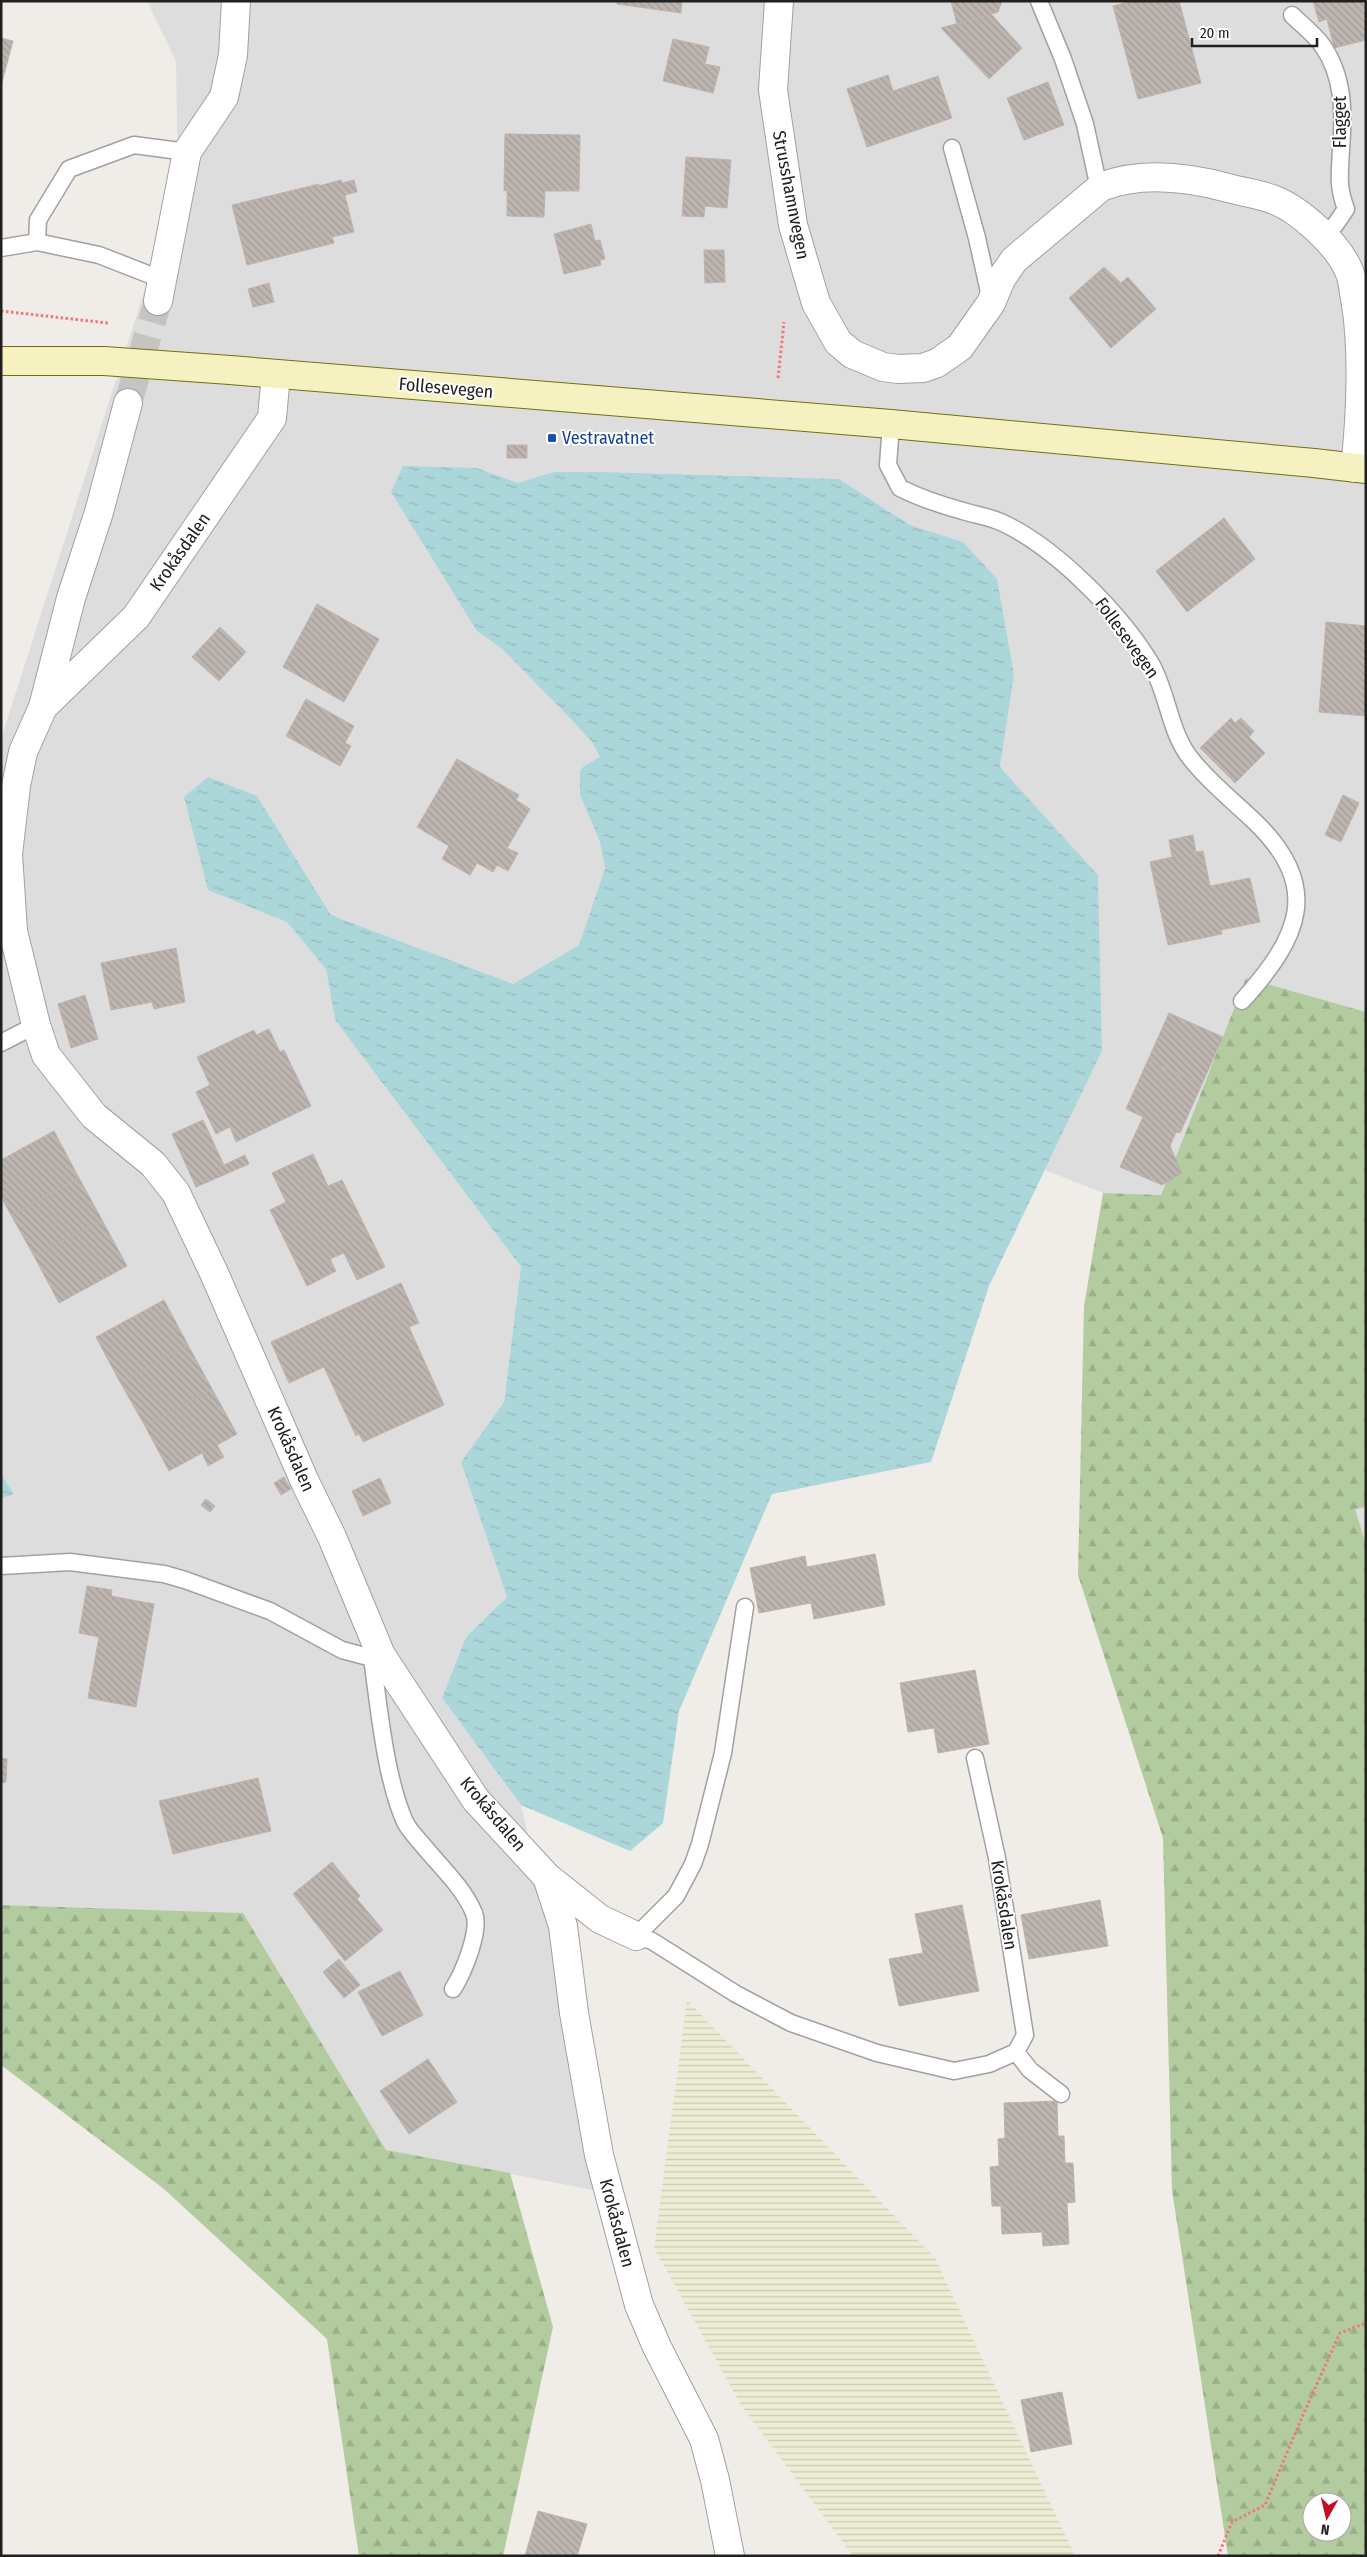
<svg xmlns="http://www.w3.org/2000/svg" width="1367" height="2557" viewBox="0 0 1367 2557" font-family="'Fira Sans Condensed',sans-serif">
<style>
.residential{fill:#dedddd}
.farmland{fill:url(#farmland-rules)}
.forest{fill:url(#forest-firs);fill-rule:evenodd}
.parking{fill:#e0e0e0}
.water{fill:url(#water-ripples)}
.building{fill:url(#building-back-hatch);stroke:#c1b2ab}
.lines{fill:none;stroke-linecap:round;stroke-linejoin:round}
.minor-tunnel{stroke:#c6c3c0;stroke-width:28;stroke-dasharray:28 14;stroke-linecap:butt}
.service-casing{stroke:#a1a1a1;stroke-width:19}
.minor-casing{stroke:#a1a1a1;stroke-width:30}
.secondary-casing{stroke:#72700d;stroke-width:30}
.path{stroke:#f0787b;stroke-width:3;stroke-dasharray:2.5 2.5;stroke-linecap:butt}
.service{stroke:#fff;stroke-width:16}
.minor{stroke:#fff;stroke-width:28}
.secondary{stroke:#f6f1c0;stroke-width:28}
.transit-dot{fill:#1a4fb4;stroke:#fff;stroke-width:2}
.labels{text-anchor:middle;stroke-width:4;stroke-linejoin:round;paint-order:stroke}
.street-label{font-size:18px;fill:#202020;stroke:#fff}
.transit-label{font-size:18px;fill:#164399;stroke:#fff;text-anchor:start}
</style>
<defs>
<pattern id="farmland-rules" width="6" height="5" patternUnits="userSpaceOnUse" patternTransform="scale(1.25)"><rect width="6" height="5" fill="#edecd4"/><path d="M0 2.5h6" fill="none" stroke="#cbcab6"/></pattern>
<pattern id="forest-firs" width="22" height="20" patternUnits="userSpaceOnUse" patternTransform="scale(1.25)"><rect width="22" height="20" fill="#b2cc9f"/><path d="M5 1l3.5 6h-7zM16 11l3.5 6h-7z" fill="#99af89"/></pattern>
<pattern id="water-ripples" width="26" height="14" patternUnits="userSpaceOnUse" patternTransform="scale(1.25)"><rect width="26" height="14" fill="#abd6da"/><path d="M2 4q2-2 4 0t4 0M15 11q2-2 4 0t4 0" fill="none" stroke="#93b7bb"/></pattern>
<pattern id="building-back-hatch" width="6" height="6" patternUnits="userSpaceOnUse" patternTransform="scale(1.25)"><rect width="6" height="6" fill="#bdb5b0"/><path d="M-1 5l2 2M0 0l6 6M5-1l2 2" fill="none" stroke="#a29b97"/></pattern>
</defs>
<rect width="100%" height="100%" fill="#f0ece8"/>
<path class="residential" d="M147 1H1366V1012L1246 978 1161 1195 1103 1193 1045 1170 1102 1051 1098 875 1000 767 1014 674 963 542 910 525 839 479 553 472 518 483 477 468V631L501 648 566 714 592 742 600 757 584 766 580 795 600 842 605 868 579 945 513 984 331 915 257 796 208 890 287 922 326 969 335 1020 521 1267 504 1402 461 1462 507 1597 466 1637 442 1698 521 1805 614 2194 386 2150 243 1913 1 1905V1499L14 1494 1 1474V739L178 186 176 61Z"/>
<path class="farmland" d="M687 2000 935 2258 1075 2556H853L741 2405 654 2248Z"/>
<path class="forest" d="M1246 978 1366 1012V2556H1228L1172 2190 1163 1838 1078 1575 1084 1306 1103 1193 1161 1195ZM1312 2502H1342V2532H1312Z
M1 1905 243 1913 386 2150 510 2173 553 2327 503 2556H359L327 2339 164 2189 1 2065Z"/>
<path class="parking" d="M1366 1507V1545L1355 1509Z"/>
<path class="water" d="M403 466 477 468 518 483 553 472H599L839 479 910 525 963 542 997 579 1014 675 1000 767 1098 875 1102 1051 989 1286 931 1462 772 1494 679 1711 663 1823 630 1851 521 1805 442 1698 466 1637 507 1597 461 1462 504 1402 521 1267 335 1020 326 969 287 922 208 890 184 797 208 777 257 796 331 915 513 984 579 945 605 868 600 842 580 795V771L584 766 600 757 592 742 566 714 501 648 477 631 391 492Z
M1 1474 14 1494 1 1499Z"/>
<path class="building" d="M617 1H682L681 13 617 4Z
M951 1H1002L998 12 957 24Z
M1132 1H1179L1201 83 1138 99 1113 6Z
M1313 1H1366V40L1334 48 1327 19 1319 22Z
M991 14 1022 48 989 79 941 28Z
M1 38 13 41 1 86Z
M673 39 709 47 705 64 720 67 713 93 663 81Z
M888 75 893 91 938 76 952 118 867 147 847 89Z
M1048 82 1064 125 1024 140 1007 98Z
M505 134 580 135 579 191H545L544 217 507 216V190L504 191Z
M686 157 731 160 727 208 705 206 704 217 682 216Z
M341 180 342 183 354 180 357 192 345 195 354 232 332 237 334 243 247 265 232 205 319 184V186Z
M591 224 595 241 600 240 605 259 600 260 601 265 564 274 554 234Z
M704 250H724L725 282 705 283Z
M1104 267 1121 283 1128 277 1156 309 1111 348 1069 298Z
M269 283 274 302 253 307 248 289Z
M507 445H527V458H507Z
M1224 518 1255 559 1187 612 1156 571Z
M317 604 379 639 344 702 283 667Z
M1326 622 1366 626V716L1319 712Z
M220 627 246 652 219 681 192 657Z
M306 699 354 726 345 743 351 746 340 766 286 736Z
M1231 718 1235 723 1241 718 1254 731 1249 737 1265 753 1235 783 1200 748Z
M457 759 519 795 516 800 530 809 507 848 518 853 508 871 497 865 493 872 477 863 470 875 442 859 449 846 417 827Z
M1343 795 1359 803 1341 842 1325 835Z
M1193 835 1196 852 1203 851 1210 886 1250 878 1260 922 1221 930 1222 934 1168 945 1150 862 1172 857 1169 840Z
M176 948 185 1002 154 1009 152 1002 111 1010 101 963Z
M85 995 98 1039 71 1048 58 1004Z
M1169 1013 1223 1037 1202 1084 1148 1060Z
M269 1029 280 1052 284 1050 311 1106 236 1142 230 1127 216 1134 196 1092 210 1085 197 1057 254 1030 256 1035Z
M1148 1060 1202 1084 1180 1133 1176 1132 1170 1146 1182 1173 1162 1185 1120 1167 1143 1117 1126 1109Z
M203 1120 224 1165 245 1155 249 1164 196 1187 172 1134Z
M54 1131 79 1178 11 1215 1 1197V1160Z
M313 1154 328 1186 342 1180 385 1267 357 1280 344 1253 330 1259 336 1271 307 1286 270 1210 286 1202 272 1173Z
M79 1178 102 1220 34 1256 11 1215Z
M102 1220 127 1266 59 1303 34 1256Z
M401 1283 419 1323 409 1327 444 1405 363 1442 359 1434 356 1436 324 1367 289 1383 271 1342Z
M164 1300 188 1345 120 1382 96 1337Z
M188 1345 212 1389 145 1426 120 1382Z
M212 1389 237 1434 217 1445 224 1457 208 1466 202 1453 169 1471 145 1426Z
M284 1477 291 1489 281 1495 274 1483Z
M380 1478 391 1503 363 1516 352 1491Z
M206 1499 215 1506 210 1512 201 1505Z
M875 1554 885 1605 814 1619 811 1603 759 1613 750 1568 805 1556 807 1567Z
M87 1586 112 1590 111 1596 154 1604 136 1707 88 1698 99 1637 79 1633Z
M975 1670 989 1744 938 1753 934 1728 908 1732 900 1683Z
M1 1758 7 1759 6 1782 1 1783Z
M258 1778 271 1831 173 1854 159 1801Z
M332 1862 360 1896 357 1899 383 1930 345 1961 293 1894Z
M1100 1900 1108 1946 1029 1959 1021 1915Z
M962 1905 979 1991 899 2006 889 1959 923 1953 915 1914Z
M339 1959 360 1985 344 1998 323 1972Z
M400 1971 423 2015 382 2036 358 1992Z
M428 2059 457 2102 409 2134 380 2091Z
M1057 2101 1058 2136H1064L1065 2163H1073L1075 2202 1067 2203 1069 2244 1043 2246 1042 2232 1002 2234 1001 2206H992L990 2167 999 2166 998 2139 1005 2138 1004 2103Z
M1062 2392 1072 2444 1031 2452 1021 2400Z
M538 2511 587 2524 577 2556H525Z"/>
<g class="lines">
<path class="minor-tunnel" d="M128 403 158 301"/>
<defs>
<path id="service" d="M1039 1 1063 59 1085 124 1097 179 1101 187
M1292 15C1302 25 1314 34 1322 45 1344 76 1344 113 1341 149 1340 174 1337 185 1346 209L1335 225 1322 235
M952 148 977 238 991 301
M37 242 38 220 69 169 134 145 187 152
M1 248 37 242 99 255 163 280
M891 424 888 465 900 488C920 498 941 505 963 511 976 515 991 517 1003 523 1056 548 1119 612 1150 662 1168 692 1169 732 1191 759 1209 782 1232 800 1253 820 1324 887 1299 938 1242 1001
M1 1043 36 1025
M1 1566 70 1562 164 1574 185 1580 270 1611 342 1650 372 1658 381 1655
M372 1658C379 1707 385 1777 405 1822 410 1832 420 1841 426 1849 443 1869 464 1889 474 1913 481 1931 463 1973 453 1989
M975 1758 997 1858 1025 2035 1016 2052
M636 1936 652 1941 736 1994 791 2023 877 2053 954 2071 989 2064 1016 2052 1030 2070 1061 2094
M636 1936 676 1896 693 1864 700 1844 723 1753 745 1607"/>
<path id="minor" d="M779 1 773 90 793 225 816 303 838 342 852 354 883 367 898 369 923 368 937 363 960 347 991 303 1001 279 1014 260 1101 187C1141 171 1187 177 1228 188 1243 192 1258 194 1272 199 1299 209 1338 244 1349 271 1352 277 1353 286 1354 293 1364 344 1361 415 1355 468
M158 301 187 152 224 97 233 55 236 1
M128 403 99 512 71 598 43 707 23 752 16 786 8 854 13 931 36 1025 46 1055 94 1116 153 1164 176 1193 214 1273 305 1482 332 1537 381 1655 476 1800 547 1877 600 1919 636 1936
M43 707 136 617 272 418 276 374
M547 1877 563 1926 574 2013 599 2155 639 2305 657 2347 704 2439 715 2480 730 2556"/>
<path id="secondary" d="M1 361H104L230 370 891 424 1314 463 1366 469"/>
</defs>
<use href="#service" class="service-casing"/>
<use href="#minor" class="minor-casing"/>
<use href="#secondary" class="secondary-casing"/>
<path class="path" d="M1 311 108 323
M778 378 784 322
M1218 2556 1232 2522 1265 2505 1302 2417 1340 2333 1366 2323"/>
<use href="#service" class="service"/>
<use href="#minor" class="minor"/>
<use href="#secondary" class="secondary"/>
</g>
<rect class="transit-dot" x="547" y="433" width="10" height="10" rx="2.5"/>
<g class="labels">
<g class="street-label">
<text transform="translate(1340 122) rotate(-90)" y="6">Flagget</text>
<text transform="translate(791 195) rotate(79)" y="6">Strusshamnvegen</text>
<text transform="translate(446 388) rotate(5)" y="6">Follesevegen</text>
<text transform="translate(180 552) rotate(-55)" y="6">Krokåsdalen</text>
<text transform="translate(1127 638) rotate(54)" y="6">Follesevegen</text>
<text transform="translate(291 1449) rotate(66)" y="6">Krokåsdalen</text>
<text transform="translate(493 1814) rotate(50)" y="6">Krokåsdalen</text>
<text transform="translate(1004 1905) rotate(81)" y="6">Krokåsdalen</text>
<text transform="translate(617 2223) rotate(75)" y="6">Krokåsdalen</text>
</g>
<g class="transit-label">
<text x="562" y="444">Vestravatnet</text>
</g>
</g>
<rect width="1367" height="2557" fill="none" stroke="#202020" stroke-width="5"/>
<g transform="translate(1327 2517) rotate(188)"><circle r="24" fill="#ffffff" stroke="#a6a6a6"/>
<path d="M0-4L9 19L0 12L-9 19Z" fill="#c20e25"/>
<text y="-8" font-size="14" font-weight="bold" text-anchor="middle" fill="#202020">N</text>
</g>
<path d="M1192 38v8h125v-8" fill="none" stroke="#202020" stroke-width="2.5"/>
<text x="1200" y="38" font-size="15" fill="#202020" stroke="#ffffff" stroke-width="4" paint-order="stroke">20 m</text>
</svg>
